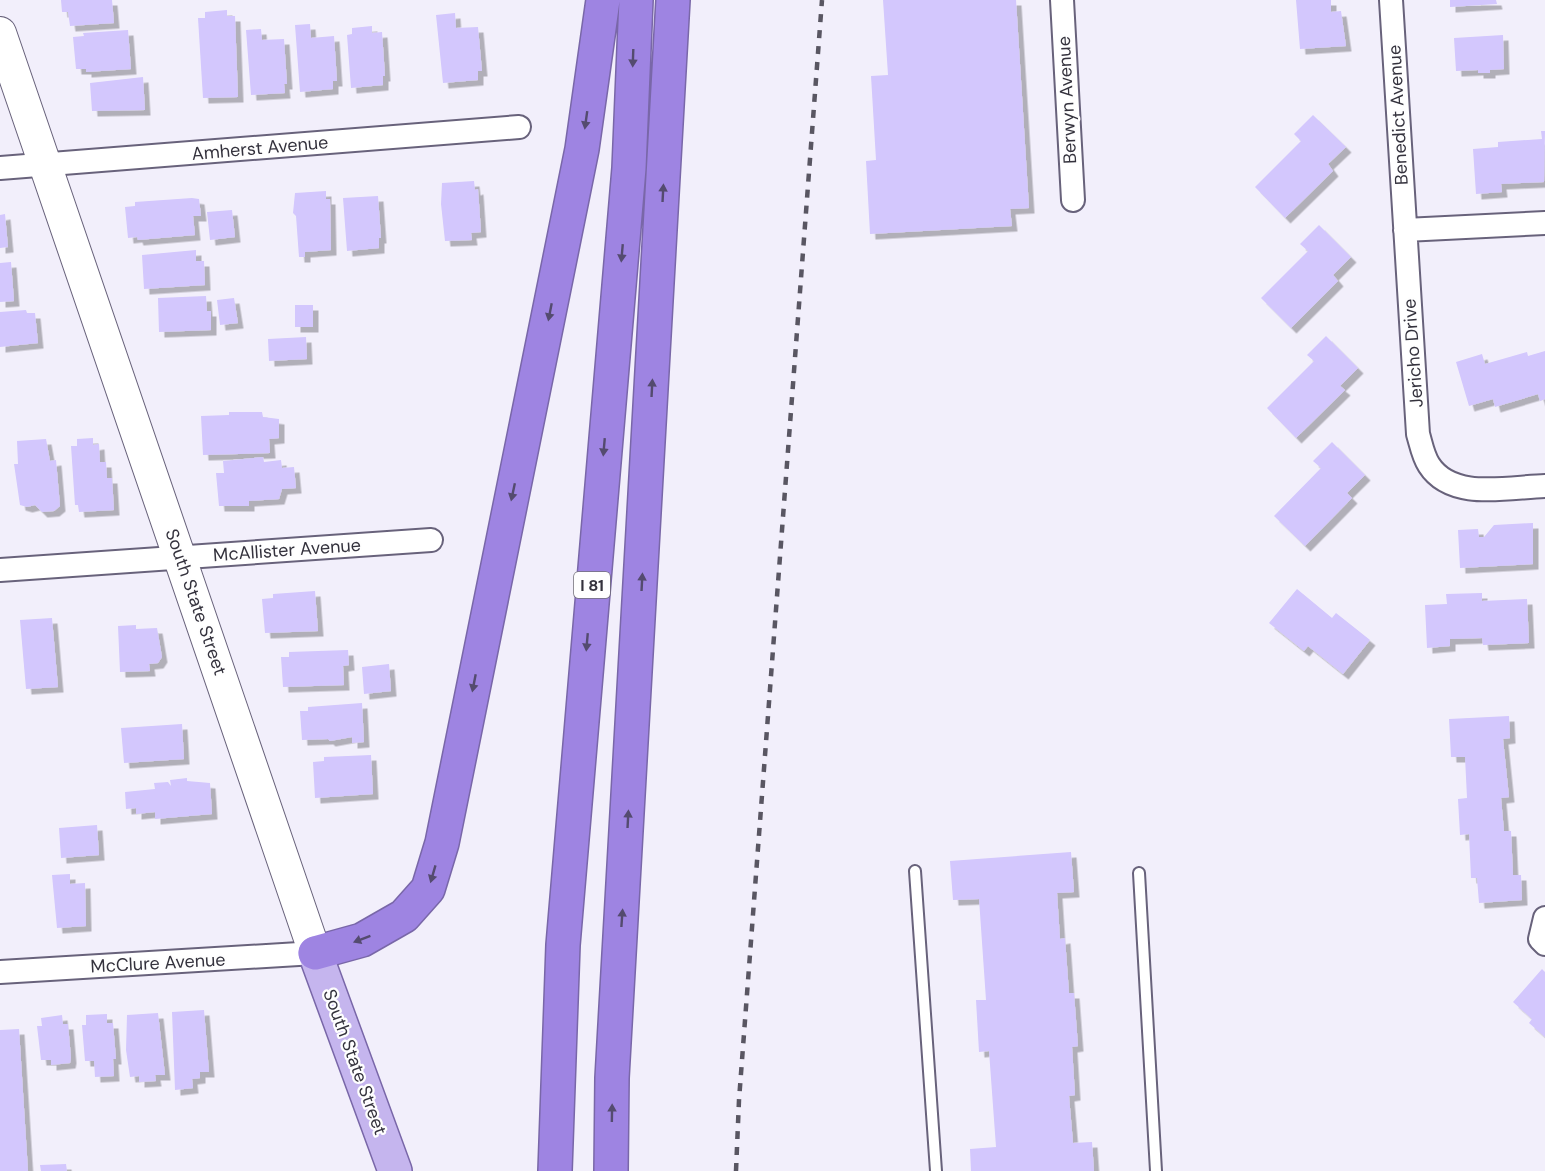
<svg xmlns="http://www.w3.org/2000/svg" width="1545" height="1171" viewBox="0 0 1545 1171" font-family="'DM Sans',sans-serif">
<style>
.building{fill:#d3c7fd;filter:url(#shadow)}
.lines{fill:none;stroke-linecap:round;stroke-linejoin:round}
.lane-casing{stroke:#68627b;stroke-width:14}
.street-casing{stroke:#68627b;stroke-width:26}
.secondary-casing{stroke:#68627b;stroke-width:34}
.primary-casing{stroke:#7967a8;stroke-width:36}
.highway-casing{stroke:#7967a8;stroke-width:36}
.lane{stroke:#fff;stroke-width:10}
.street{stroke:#fff;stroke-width:22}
.secondary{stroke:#fff;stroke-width:32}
.primary{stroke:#c5b5ee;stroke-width:33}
.highway{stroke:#9e84e2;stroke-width:33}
.rail{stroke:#595662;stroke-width:4.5;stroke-dasharray:8 8;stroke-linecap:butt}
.oneway{fill:#544b6f}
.labels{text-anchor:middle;stroke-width:4.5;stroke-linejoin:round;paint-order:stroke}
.shield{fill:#fefefe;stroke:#716f77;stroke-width:1.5}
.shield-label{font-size:16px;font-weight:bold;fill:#34323d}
.street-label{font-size:18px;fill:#34323d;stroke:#fefefe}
</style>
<defs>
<filter id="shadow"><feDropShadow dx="5.5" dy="5.5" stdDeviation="0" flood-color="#0004"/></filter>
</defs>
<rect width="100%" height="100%" fill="#f2effb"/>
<path class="building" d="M61 0H112L114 23 70 26 68 12H62Z
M883 0H1016L1029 208 1010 209 1012 226 870 234 866 161 876 160 871 76 888 75Z
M1296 0H1331V12L1341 11 1346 46 1300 49Z
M1450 0H1496L1497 4 1450 7Z
M227 10V16H235L238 97 203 98 198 18H205V12Z
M455 13 456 28 478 27 482 71H478V80L443 83 436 15Z
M310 24 311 38 334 36 337 81H333V89L300 92 295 25Z
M372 26V33L382 32 385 76H383V85L351 88 347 35 352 34V28Z
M261 29 262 40 284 39 287 84H284L285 93 251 95 246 30Z
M128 30 131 69 86 72V69H76L73 37 84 36 83 33Z
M1503 35 1504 69 1490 70V73H1478V70L1456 71 1454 38Z
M143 77 145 110 92 111 90 83Z
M1313 115 1346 147 1328 164 1333 171 1285 218 1255 187 1301 141 1294 134Z
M1541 131H1545L1544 182 1501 184 1502 192 1476 194 1473 149 1498 147V142L1542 139Z
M474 181 475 190 478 189 481 232 471 233 472 240 445 241 441 204 442 183Z
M326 191V199H330L331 250 305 252V257H299L296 216 293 213 295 193Z
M378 196 381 238H379V248L347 251 343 198Z
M192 198 199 199 201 216H193L195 235 138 240 137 237 128 238 125 207 135 206V202Z
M232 210 235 237 210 240 207 212Z
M5 214 8 247 0 248V215Z
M1319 225 1351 257 1333 275 1338 281 1291 328 1261 298 1308 251 1300 244Z
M196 250V261H204L205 285 144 289 142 255Z
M11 262 14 301 0 302V263Z
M206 296 207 311H211V330L159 332 158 298Z
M234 298 238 323 220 325 217 300Z
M295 305H313V327H295Z
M26 310 27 313H35L38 343 0 347V312Z
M1326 336 1358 368 1340 386 1345 390 1296 438 1267 408 1314 361 1307 355Z
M306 337 307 359 269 361 268 339Z
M1545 351V399L1540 401 1538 394 1495 407 1493 399 1469 406 1456 362 1482 354 1485 364 1527 352 1528 356Z
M229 412H262L263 417 279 419V438L269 439 270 453 203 455 201 416 229 415Z
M93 438V445L99 444 100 462H106L107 478H112L114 510 79 512 78 505H75L71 446H77V439Z
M46 439 50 461 56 460 60 506 54 511 42 512 35 505 27 507 20 505 14 464H18L17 441Z
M1332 442 1365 475 1347 493 1352 498 1305 546 1274 516 1321 468 1313 461Z
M263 457 264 462 281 460 282 468 294 467 296 488 282 489 279 499 249 501V506H219L216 473H224L223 461Z
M1533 523V564L1460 568 1458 530 1478 529 1479 537H1484L1494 525Z
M1297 589 1332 618 1336 613 1370 640 1343 674 1308 646 1304 651 1269 623Z
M315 591 318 631 265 633 262 599 273 598V594Z
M1482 593V601L1527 599 1529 643 1483 645 1482 638 1450 639V646L1427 648 1425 605 1447 604 1446 594Z
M52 618 58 687 26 689 20 620Z
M136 625V629L157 628 162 657 158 663 149 664 150 671 120 672 118 626Z
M348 650 349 665 343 666 344 685 283 687 281 657H289V652Z
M389 664 391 691 364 694 362 667Z
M362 703 364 742 352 743V737L330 741 328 739 302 740 300 711H308V707Z
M1509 716 1510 738 1503 739 1509 797 1501 798 1504 831H1511L1513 875H1521L1522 900 1479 903 1477 878H1471L1469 834 1460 835 1458 799 1467 798 1465 757H1451L1449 719Z
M182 724 184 759 124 763 121 728Z
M371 755 373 794 315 798 313 762 324 761V757Z
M187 778V781L210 783 212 814 155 819V812L136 814V808L126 809 125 792 155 789 154 783 168 782 171 786 170 780Z
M97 825 99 855 61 858 59 828Z
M1071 852 1074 892 1057 893 1060 939 1065 938 1069 993H1074L1078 1046 1072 1047 1075 1095 1069 1096 1073 1143 1092 1142 1094 1171H971L970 1149 996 1147 989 1051 979 1052 976 1000H986L979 899 953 900 950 861Z
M70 874V884L85 883 86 926 57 928 52 875Z
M1542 969 1545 972V1037L1529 1023 1532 1019 1513 1002Z
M204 1010 209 1072H200V1078L192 1079 193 1088 175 1090 172 1012Z
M158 1013 165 1075H155L156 1081 139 1082V1076L130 1077 126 1050 127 1015Z
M107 1014V1023H113L116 1059H113L114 1076 95 1077 94 1061H85L82 1025H86V1015Z
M62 1015 63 1024H68L71 1058 70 1063 51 1065V1060H41L37 1026H42L41 1018Z
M19 1029 28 1171H0V1030Z
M66 1164 67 1171H41L40 1165Z"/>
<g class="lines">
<defs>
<path id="lane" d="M915 871 936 1171
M1139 873 1156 1171"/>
<path id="street" d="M1062 0 1073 200
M1391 0 1418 434C1421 444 1423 456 1429 465 1452 501 1508 487 1545 486
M0 168 519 127
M1405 230 1545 223
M0 570 431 540
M1545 918 1540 939 1545 944
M0 972 315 953"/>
<path id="secondary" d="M0 33 315 953"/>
<path id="primary" d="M315 953 395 1171"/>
<path id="highway" d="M315 953 362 940 404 916 428 889 442 843 582 149 603 0
M555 1171 563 945 629 168 636 0
M611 1171 612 1078 673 0"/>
</defs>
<use href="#lane" class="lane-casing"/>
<use href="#street" class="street-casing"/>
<use href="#secondary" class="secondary-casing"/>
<use href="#primary" class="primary-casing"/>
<use href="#highway" class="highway-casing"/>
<use href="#lane" class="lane"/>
<use href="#street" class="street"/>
<use href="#secondary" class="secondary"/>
<use href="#primary" class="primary"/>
<use href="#highway" class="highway"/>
<path class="rail" d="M736 1171 739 1100 822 0"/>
</g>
<defs><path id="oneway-solid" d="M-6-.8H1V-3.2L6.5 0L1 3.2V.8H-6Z" transform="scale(1.5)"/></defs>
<g class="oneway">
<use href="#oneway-solid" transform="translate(633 58) rotate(92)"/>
<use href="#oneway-solid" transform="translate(586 120) rotate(98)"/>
<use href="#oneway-solid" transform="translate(663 193) rotate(-87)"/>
<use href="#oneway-solid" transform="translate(622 253) rotate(95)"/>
<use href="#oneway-solid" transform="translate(550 312) rotate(101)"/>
<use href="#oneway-solid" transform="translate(652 388) rotate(-87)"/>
<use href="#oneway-solid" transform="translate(604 447) rotate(95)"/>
<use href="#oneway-solid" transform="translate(513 492) rotate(102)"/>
<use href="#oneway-solid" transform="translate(642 582) rotate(-87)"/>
<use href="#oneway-solid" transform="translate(587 642) rotate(95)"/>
<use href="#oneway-solid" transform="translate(474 683) rotate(101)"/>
<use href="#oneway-solid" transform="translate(628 819) rotate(-87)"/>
<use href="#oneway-solid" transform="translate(433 874) rotate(106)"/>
<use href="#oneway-solid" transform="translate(622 918) rotate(-86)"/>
<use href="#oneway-solid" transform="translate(362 939) rotate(159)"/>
<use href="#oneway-solid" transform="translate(612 1113) rotate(-89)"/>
</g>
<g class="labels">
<rect class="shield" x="574" y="572" width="36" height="26" rx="4.5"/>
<g class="shield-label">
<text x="592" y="591">I 81</text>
</g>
<g class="street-label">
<text transform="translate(1067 100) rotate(-93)" y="6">Berwyn Avenue</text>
<text transform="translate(1398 115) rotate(-93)" y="6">Benedict Avenue</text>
<text transform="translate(260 148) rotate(-5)" y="6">Amherst Avenue</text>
<text transform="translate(1413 353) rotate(-94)" y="6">Jericho Drive</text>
<text transform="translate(287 550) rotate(-4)" y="6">McAllister Avenue</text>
<text transform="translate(196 602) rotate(71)" y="6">South State Street</text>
<text transform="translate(158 963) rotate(-3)" y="6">McClure Avenue</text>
<text transform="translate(355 1062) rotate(70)" y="6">South State Street</text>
</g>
</g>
</svg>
